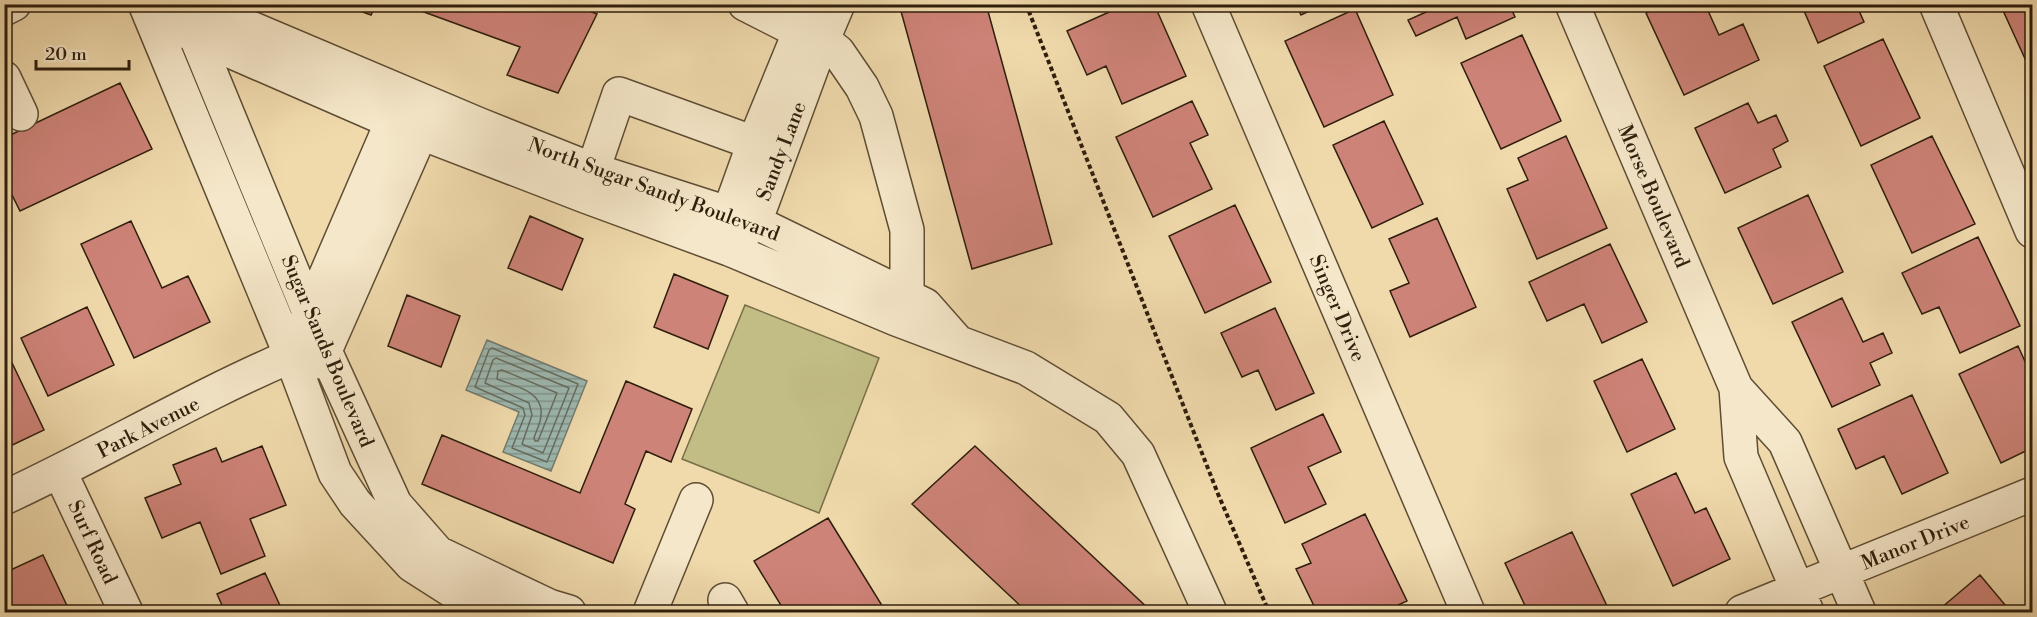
<svg xmlns="http://www.w3.org/2000/svg" width="2037" height="617" viewBox="0 0 2037 617" font-family="'Libre Bodoni',serif">
<style>
.pitch{fill:#c1bd84;stroke:#786e48;stroke-width:1.5}
.water{fill:url(#water-rules);stroke:#717b70;stroke-width:1.5}
.lines{fill:none;stroke-linecap:round;stroke-linejoin:round}
.shore{stroke:#666c5f;stroke-width:1.5}
.building{fill:#ce8378;stroke:#2e1e0c;stroke-width:1.5}
.minor-casing{stroke:#5e4d34;stroke-width:36}
.path{stroke:#2e1e0c;stroke-width:4;stroke-dasharray:4.5 3;stroke-linecap:butt}
.minor{stroke:#f5e7c9;stroke-width:33}
.labels{text-anchor:middle;stroke-width:4.5;stroke-linejoin:round;paint-order:stroke}
.street-label{font-size:20px;fill:#2e1e0c;stroke:#f5e7c9}
</style>
<defs>
<pattern id="water-rules" width="6" height="5" patternUnits="userSpaceOnUse" patternTransform="scale(1.5)"><rect width="6" height="5" fill="#9db9b2"/><path d="M0 2.5h6" fill="none" stroke="#80968f"/></pattern>
</defs>
<rect width="100%" height="100%" fill="#f0daac"/>
<filter id="stains"><feTurbulence type="fractalNoise" baseFrequency=".00333" numOctaves="4"/><feColorMatrix values="0 0 0 0 .2 0 0 0 0 .09 0 0 0 0 .02 0 0 0 .5 -.17"/></filter>
<radialGradient id="worn" r=".72"><stop offset=".6" stop-color="#630" stop-opacity="0"/><stop offset="1" stop-color="#630" stop-opacity=".3"/></radialGradient>
<path class="pitch" d="M745 305 879 358 819 513 682 459Z"/>
<path class="water" d="M487 340 587 381 551 471 503 452 519 412 466 390Z"/>
<g class="lines">
<path class="shore" d="M492 348 578 384 547 462 512 448 525 415 523 408 475 387 489 350Z
M496 358 569 388 543 453 522 444 532 415 529 403 485 383 493 360Z
M502 370 557 393 538 441H535L534 438C536 431 541 423 541 415 544 391 514 386 497 379L498 371Z"/>
</g>
<path class="building" d="M341 4H376L371 15Z
M402 4H571L597 14 558 93 507 75 520 47Z
M899 4H986L1052 244 972 269Z
M1127 4H1154L1186 76 1122 104 1106 66 1087 75 1067 31Z
M1296 4H1324L1301 15Z
M1423 4H1509L1515 17 1466 39 1457 17 1416 36 1408 20 1426 12Z
M1664 4H1705L1719 35 1743 24 1759 60 1684 95 1646 13Z
M1801 4H1856L1864 22 1818 43Z
M2000 4H2032V74Z
M1355 9 1393 95 1324 127 1285 41Z
M1522 35 1561 121 1501 149 1461 63Z
M1883 39 1920 118 1861 146 1824 66Z
M120 83 152 149 20 211 4 179V138Z
M1192 101 1208 135 1190 143 1212 189 1153 217 1116 137Z
M1748 103 1758 123 1776 115 1788 141 1773 149 1781 167 1725 193 1695 128Z
M1384 121 1423 204 1372 228 1333 145Z
M1566 136 1607 228 1537 259 1507 189 1528 180 1518 158Z
M1932 136 1975 224 1912 253 1871 165Z
M1808 195 1843 272 1773 304 1738 228Z
M1235 205 1271 282 1205 313 1169 236Z
M530 216 583 239 562 290 508 268Z
M1437 218 1476 307 1410 337 1390 291 1409 283 1389 239Z
M131 221 162 288 188 276 210 322 134 358 81 244Z
M1978 237 2020 326 1960 353 1939 307 1922 314 1902 273Z
M1610 244 1647 322 1602 343 1584 304 1547 321 1529 282Z
M674 274 728 296 708 349 654 327Z
M407 295 460 316 441 367 388 346Z
M1842 298 1863 342 1883 333 1892 353 1870 363 1880 385 1832 407 1792 322Z
M87 307 114 365 48 396 21 338Z
M1275 308 1314 393 1276 410 1258 370 1242 377 1221 333Z
M4 346 44 430 4 449Z
M2018 346 2032 377V448L2001 463 1959 374Z
M1642 359 1675 429 1627 452 1594 381Z
M626 381 692 409 671 462 646 451 625 504 635 509 613 563 422 484 442 435 580 493Z
M1912 395 1948 473 1902 494 1884 456 1856 469 1838 429Z
M1323 414 1341 452 1308 467 1326 504 1285 523 1251 448Z
M262 446 286 505 250 519 265 556 221 574 200 522 162 538 145 498 181 484 173 465 216 448 222 462Z
M975 446 1152 612H1027L912 504Z
M1676 473 1695 513 1706 508 1730 559 1673 586 1631 494Z
M1365 514 1407 601 1383 612H1317L1296 569 1311 563 1302 544Z
M828 518 886 612H785L754 561Z
M1572 532 1607 606 1594 612H1528L1505 563Z
M43 555 70 612H4V573Z
M265 573 283 612H225L217 594Z
M1980 575 2011 612H1945L1941 608Z"/>
<g class="lines">
<defs>
<path id="minor" d="M194 4 480 125 593 170 755 222 925 305 955 339
M745 4 800 32 823 40 838 52 862 87 876 116 907 230V296
M1208 4 1468 612
M1572 4 1736 388 1741 457 1807 612
M1936 4 2032 231
M146 6 291 356 335 473 355 503 412 565 459 595 499 612
M4 9 14 4
M150 16 393 122 585 196 729 249 896 319 1026 368 1108 418 1138 454 1210 612
M191 25 325 351 395 504 438 553 549 606 569 612
M4 78 21 114
M593 170 619 94 754 143
M729 236 731 207 754 143 811 4
M740 237 755 222 818 51 838 4
M320 362 430 112
M1736 388 1785 442 1859 612
M60 472 126 612
M4 498C101 453 193 398 291 356L400 103
M725 600 732 612
M650 612 696 500
M1742 612 2032 494"/>
</defs>
<use href="#minor" class="minor-casing"/>
<path class="path" d="M1026 4 1218 494 1269 612"/>
<use href="#minor" class="minor"/>
</g>
<g class="labels">
<g class="street-label">
<text transform="translate(781 151) rotate(-69)" y="7">Sandy Lane</text>
<text transform="translate(654 189) rotate(20)" y="7">North Sugar Sandy Boulevard</text>
<text transform="translate(1654 196) rotate(67)" y="7">Morse Boulevard</text>
<text transform="translate(1338 308) rotate(67)" y="7">Singer Drive</text>
<text transform="translate(328 351) rotate(67)" y="7">Sugar Sands Boulevard</text>
<text transform="translate(148 427) rotate(-27)" y="7">Park Avenue</text>
<text transform="translate(93 542) rotate(65)" y="7">Surf Road</text>
<text transform="translate(1915 542) rotate(-22)" y="7">Manor Drive</text>
</g>
</g>
<rect width="2037" height="617" fill="none" stroke="#f0daac" stroke-width="24"/>
<rect x="6" y="6" width="2025" height="605" fill="none" stroke="#2e1e0c" stroke-width="3"/>
<rect x="12" y="12" width="2013" height="593" fill="none" stroke="#2e1e0c" stroke-width="1.5"/>
<path d="M36 60v9h93v-9" fill="none" stroke="#2e1e0c" stroke-width="3"/>
<text x="45" y="60" font-size="18" fill="#2e1e0c" stroke="#f5e7c9" stroke-width="4.5" paint-order="stroke">20 m</text>
<rect width="100%" height="100%" filter="url(#stains)"/>
<rect width="100%" height="100%" fill="url(#worn)"/>
</svg>
